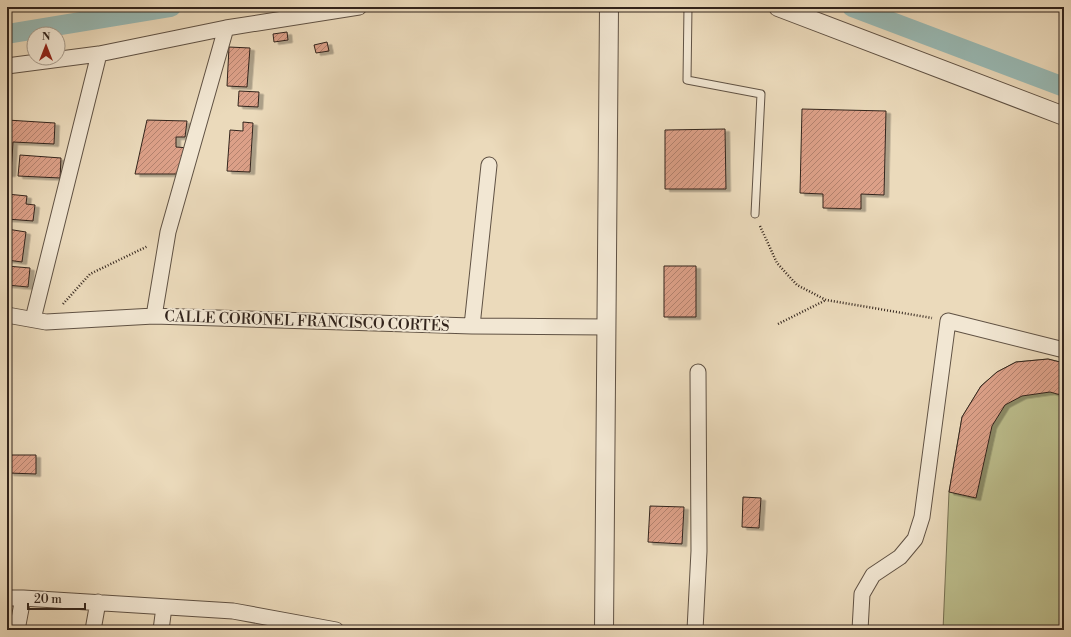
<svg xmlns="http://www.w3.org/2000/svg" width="1071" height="637" viewBox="0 0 1071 637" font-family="'Libre Bodoni',serif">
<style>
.park{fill:#bcbe8d;stroke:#777154}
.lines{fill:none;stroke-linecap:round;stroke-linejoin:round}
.canal{stroke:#99bab5;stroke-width:20}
.building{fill:url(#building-hatch);stroke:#32241c;filter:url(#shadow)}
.service-casing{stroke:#605244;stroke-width:9}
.minor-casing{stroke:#605244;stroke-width:17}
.tertiary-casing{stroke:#605244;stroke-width:20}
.path{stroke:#32241c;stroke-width:2.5;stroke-dasharray:1 2;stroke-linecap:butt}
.service{stroke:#f2e7d3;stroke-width:7}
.minor{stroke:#f2e7d3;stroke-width:15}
.tertiary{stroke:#f2e7d3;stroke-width:18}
.labels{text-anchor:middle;stroke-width:4;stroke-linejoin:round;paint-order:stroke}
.street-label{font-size:15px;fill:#32241c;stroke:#f2e7d3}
</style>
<defs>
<pattern id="building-hatch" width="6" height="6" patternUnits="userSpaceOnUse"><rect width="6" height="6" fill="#dca088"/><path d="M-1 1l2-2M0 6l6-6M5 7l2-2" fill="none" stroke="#b3826e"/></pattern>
<filter id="shadow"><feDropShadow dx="4.5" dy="2.5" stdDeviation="0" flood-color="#0004"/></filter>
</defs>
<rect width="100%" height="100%" fill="#ebdabb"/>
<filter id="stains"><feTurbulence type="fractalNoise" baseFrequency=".005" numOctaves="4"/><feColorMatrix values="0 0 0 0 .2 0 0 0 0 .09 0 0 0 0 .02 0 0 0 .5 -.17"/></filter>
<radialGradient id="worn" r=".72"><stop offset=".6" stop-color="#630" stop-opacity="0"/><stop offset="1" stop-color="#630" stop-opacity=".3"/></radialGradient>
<path class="park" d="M1048 359 1064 363V630H943L949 492 962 417 981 386 997 372 1016 362Z"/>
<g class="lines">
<path class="canal" d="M852 7 1064 87
M7 34 171 7"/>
</g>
<path class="building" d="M287 32 288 40 274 42 273 34Z
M327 42 329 51 316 53 314 45Z
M229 47 250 48 247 87 227 86Z
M239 91 259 92 258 107 238 106Z
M802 109 886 111 884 195 861 194V209L823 208V194L800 193Z
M7 120 55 123 54 144 13 142 11 174H7Z
M147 120 187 121 185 137H176V147L189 148 184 174H135Z
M243 122 253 123 250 172 227 171 230 130 243 131Z
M725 129 726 189H665V130Z
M20 155 61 158 60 178 18 176Z
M7 194 27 196 26 204 35 205 33 221 7 219Z
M7 229 26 232 22 262 7 260Z
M7 266 30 268 28 287 7 285Z
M664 266H696V317H664Z
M1048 359 1064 363V396L1050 392 1022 396 1005 405 992 426 976 498 949 492 962 417 981 386 997 372 1016 362Z
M9 455H36V474L9 473Z
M743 497 761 498 759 528 742 527Z
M650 506 684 507 682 544 648 542Z"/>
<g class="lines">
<defs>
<path id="service" d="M688 7 687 80 761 94 755 214"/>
<path id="minor" d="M7 66 99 54 226 28 359 7
M7 315 46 322 154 316 472 326 607 327
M154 316 168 232 226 28
M33 319 99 54
M472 326 489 165
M7 598H23L233 611 336 630
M17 630 23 598
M93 630 98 602
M161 630 164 607
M695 630 699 551 698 372
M860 630 862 594 873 575 900 557 915 539 922 517 948 321 1064 350"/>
<path id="tertiary" d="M778 7 1064 116
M604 630 609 7"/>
</defs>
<use href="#service" class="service-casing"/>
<use href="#minor" class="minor-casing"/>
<use href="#tertiary" class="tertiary-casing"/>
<path class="path" d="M760 226 777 263 797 285 826 300 932 318
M63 304 90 274 148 246
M778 324 826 300"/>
<use href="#service" class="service"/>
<use href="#minor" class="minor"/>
<use href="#tertiary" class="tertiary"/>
</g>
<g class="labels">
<g class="street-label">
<text transform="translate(307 321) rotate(2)" y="5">CALLE CORONEL FRANCISCO CORTÉS</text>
</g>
</g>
<rect width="1071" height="637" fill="none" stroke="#ebdabb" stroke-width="24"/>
<rect x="8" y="8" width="1055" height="621" fill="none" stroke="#32241c" stroke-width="2"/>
<rect x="12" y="12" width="1047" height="613" fill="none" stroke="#32241c"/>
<g transform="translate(46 46)"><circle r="19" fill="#f2e7d3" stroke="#a5998a"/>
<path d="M0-3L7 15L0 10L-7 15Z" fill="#8f2418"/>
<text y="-6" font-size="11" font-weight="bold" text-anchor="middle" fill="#32241c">N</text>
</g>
<path d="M28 603v6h57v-6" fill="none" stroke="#32241c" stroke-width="2"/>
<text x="34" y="603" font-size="12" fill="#32241c" stroke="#f2e7d3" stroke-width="3" paint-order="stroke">20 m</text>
<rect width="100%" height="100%" filter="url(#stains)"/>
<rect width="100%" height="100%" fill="url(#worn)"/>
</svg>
